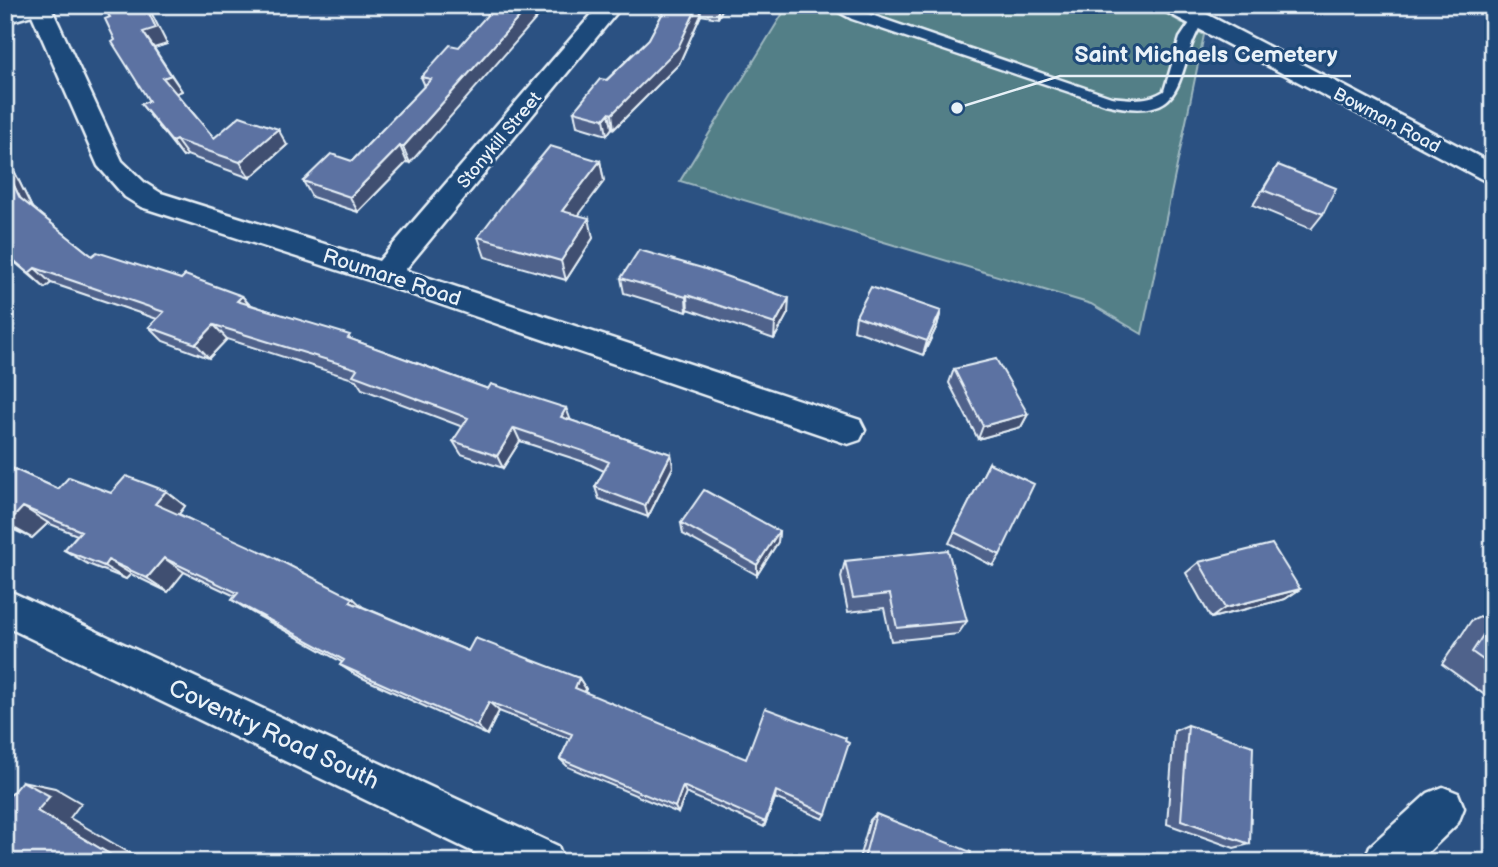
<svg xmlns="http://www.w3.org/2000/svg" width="1498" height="867" viewBox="0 0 1498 867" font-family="'Balsamiq Sans',sans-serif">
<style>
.green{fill:#537f87;stroke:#9eb8c0;stroke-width:2}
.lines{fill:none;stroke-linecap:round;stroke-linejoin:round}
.lane-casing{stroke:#e8f1f8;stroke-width:5}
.street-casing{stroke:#e8f1f8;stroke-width:5}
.lane{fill:#1f4a7a;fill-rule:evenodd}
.street{fill:#1f4a7a;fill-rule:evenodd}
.wall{fill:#4f628b;stroke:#e8f1f8;stroke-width:2}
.shaded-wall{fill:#405071;stroke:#e8f1f8;stroke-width:2}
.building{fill:#5c72a2;stroke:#e8f1f8;stroke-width:2}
.labels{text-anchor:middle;stroke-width:6;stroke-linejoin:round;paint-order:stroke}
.far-street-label{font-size:18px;fill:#e8f1f8;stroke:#1f4a7a}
.street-label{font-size:21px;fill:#e8f1f8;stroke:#1f4a7a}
.near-street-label{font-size:24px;fill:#e8f1f8;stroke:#1f4a7a}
.leader{fill:none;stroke:#e8f1f8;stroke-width:2.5}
.callout-dot{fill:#e8f1f8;stroke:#1f4a7a;stroke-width:2.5}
.callout-label{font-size:23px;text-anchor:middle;font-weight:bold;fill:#e8f1f8;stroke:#1f4a7a;stroke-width:6;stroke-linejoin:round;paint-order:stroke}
</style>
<rect width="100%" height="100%" fill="#2b5182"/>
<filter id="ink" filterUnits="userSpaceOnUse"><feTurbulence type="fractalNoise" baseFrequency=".0143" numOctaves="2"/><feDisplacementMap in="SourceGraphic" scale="14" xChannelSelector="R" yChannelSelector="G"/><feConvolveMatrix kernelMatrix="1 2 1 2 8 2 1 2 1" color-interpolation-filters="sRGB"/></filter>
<g filter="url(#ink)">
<path class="green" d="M788 5H1150L1204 35 1142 334 1091 304 680 181Z"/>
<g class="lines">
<defs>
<path id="lane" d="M826 5H842L1111 97C1130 99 1147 102 1164 91L1180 38 1194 17 1204 20C1171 71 1195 125 1105 104L852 19Z"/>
<path id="street" d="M15 5H50L122 161 145 183 161 193 379 261 600 5H623L405 270 860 420 865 430 860 440 848 444 375 282 141 207 125 197 98 166 32 15 5 23V8Z
M1160 5H1189L1493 164V185L1163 10Z
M5 589 558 846 564 862H494L5 626Z
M1443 787 1458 793 1464 808 1458 823 1418 862H1364L1370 846 1428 793Z"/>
</defs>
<use href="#lane" class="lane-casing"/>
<use href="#street" class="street-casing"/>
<use href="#lane" class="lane"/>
<use href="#street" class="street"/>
</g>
<path class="wall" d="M102 5H146L167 44 154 48 182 91 176 93 214 138 287 145 250 178 187 155 183 157 141 104 149 101 115 40 110 17Z
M667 5H724L718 18 701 15 679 64 614 129 612 128 607 135 577 126 574 111 649 39Z
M459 47 410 163 407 162 358 212 312 197 303 181 352 161 425 86 421 77Z
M5 152 32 208 92 256 242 296 249 304 353 340 488 389 566 408 570 420 671 454 673 467 648 517 599 499 595 487 604 471 587 463 520 441 503 468 461 454 453 441 463 427 362 389 356 380 227 339 209 358 163 341 149 327 157 319 51 283 45 288 5 254Z
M600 161 604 181 578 215 593 238 566 280 485 257 478 237Z
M1278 165 1323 214 1311 229 1253 205Z
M621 278 788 313 774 339 688 309 687 312 624 293Z
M941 311 937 326 923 355 854 330 856 316Z
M954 369 1028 414 1021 427 978 439 949 383Z
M989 463 1000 555 993 566 949 543Z
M5 465 58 489 111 493 166 491 185 506 179 514 363 607 468 651 579 678 586 689 584 692 826 814 823 819 775 798 764 827 686 793 678 813 568 767 560 759 570 739 499 711 487 735 356 675 340 665 342 662 251 612 232 600 235 596 184 572 168 592 131 574 126 579 88 564 64 550 77 535 48 523 32 538 5 526Z
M681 523 779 531 778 542 757 575 683 534Z
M845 561 967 621 958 634 891 641 884 608 848 612 841 577Z
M1199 562 1300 589 1285 599 1211 618 1186 573Z
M1493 611V701L1442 664 1471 621Z
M1188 725 1250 844 1234 848 1167 824 1174 731Z
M876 814 969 862H858L870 820Z"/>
<path class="shaded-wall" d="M145 5H146L150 10 167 44 154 48 143 32Z
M530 5H548L410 163 403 147Z
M698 5H700L701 15 679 64 614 129 612 114Z
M718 5H724L718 18Z
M171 75 182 91 174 94 163 78Z
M609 113 612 128 607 135 604 119Z
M278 129 287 145 250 178 240 162Z
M176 140 187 155 183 157 172 142Z
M400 146 407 162 358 212 350 197Z
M5 152 35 214 20 198 5 167Z
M600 161 604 181 567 231 562 211Z
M589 218 593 238 566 280 561 261Z
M35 268 51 283 45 288 29 273Z
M687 295 688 309 687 312 686 297Z
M242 296 253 310 237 301Z
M789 298 788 313 774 339 775 324Z
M941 311 937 326 923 355 927 341Z
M214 325 227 339 209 358 196 344Z
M566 408 571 421 561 417Z
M1028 414 1021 427 978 439 983 426Z
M514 428 520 441 503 468 497 456Z
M671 454 673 467 648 517 645 506Z
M166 491 185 506 175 519 155 504Z
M23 507 48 523 32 538 7 524Z
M779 531 778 542 757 575V565Z
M164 558 184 572 168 592 147 578Z
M108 560 131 574 126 579 104 566Z
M1300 589 1285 599 1211 618 1225 608Z
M353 598 367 611 350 602Z
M579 678 586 689 581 698 575 688Z
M489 702 499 711 487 735 477 726Z
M22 781 55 788 81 803 70 818 145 862H123L37 811Z
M683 786 686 793 678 813 675 807Z
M776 791 775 798 764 827 765 822Z"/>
<path class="building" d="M102 5H145L156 28 143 32 171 75 163 78 214 138 240 116 278 129 240 162 176 140 172 142 141 104 149 101 112 42 115 40 105 19 110 17Z
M496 5H530L403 147 400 146 350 197 303 181 331 154 352 161 431 79 421 77 450 45 459 47Z
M667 5H698L678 48 612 114 609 113 604 119 574 111 600 79 607 80 649 39Z
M550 146 600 161 562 211 589 218 561 261 478 237 509 196Z
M1278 165 1336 188 1323 214 1263 190Z
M5 167 20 198 92 256 97 252 181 279 185 275 242 296 237 301 350 335 348 338 488 389 491 384 566 408 561 417 671 454 645 506 595 487 609 462 583 451 514 428 497 456 453 441 468 418 353 375 357 369 214 325 196 344 149 327 164 312 35 268 29 273 5 253Z
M639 250 702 268 789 298 775 324 687 295 686 297 621 278Z
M871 287 941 311 927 341 856 316Z
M996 359 1028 414 983 426 954 369Z
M989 463 1034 484 1000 555 954 532Z
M5 465 58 489 69 477 111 493 126 476 166 491 155 504 269 555 353 598 350 602 468 651 475 638 579 678 575 688 746 759 765 708 846 738 845 741 849 743 826 814 776 791 765 822 683 786 675 807 560 759 572 734 489 702 477 726 340 665 344 660 232 600 238 593 164 558 147 578 108 560 104 566 64 550 81 531 23 507 7 524 5 523Z
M704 490 779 531 757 565 681 523Z
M1272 544 1300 589 1225 608 1199 562Z
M948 550 967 621 897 628 890 594 853 598 845 561Z
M1493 620V667L1472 652Z
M1188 725 1253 746 1250 844 1181 820Z
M22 781 50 796 37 811 123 862H5V801Z
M876 814 971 852 969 862H863Z"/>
</g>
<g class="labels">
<g class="far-street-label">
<text transform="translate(1387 120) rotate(28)" y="6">Bowman Road</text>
<text transform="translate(499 140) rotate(-50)" y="6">Stonykill Street</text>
</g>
<g class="street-label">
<text transform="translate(392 277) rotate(18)" y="7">Roumare Road</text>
</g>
<g class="near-street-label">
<text transform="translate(274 734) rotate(25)" y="8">Coventry Road South</text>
</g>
</g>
<path class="leader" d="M957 108L1060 76H1351"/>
<circle class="callout-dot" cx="957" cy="108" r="7"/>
<g class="callout-label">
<text x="1206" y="62">Saint Michaels Cemetery</text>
</g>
<rect width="1498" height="867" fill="none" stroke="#1f4a7a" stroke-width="28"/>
<rect x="14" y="14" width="1470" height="839" fill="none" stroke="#e8f1f8" stroke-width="2.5" filter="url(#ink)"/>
</svg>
